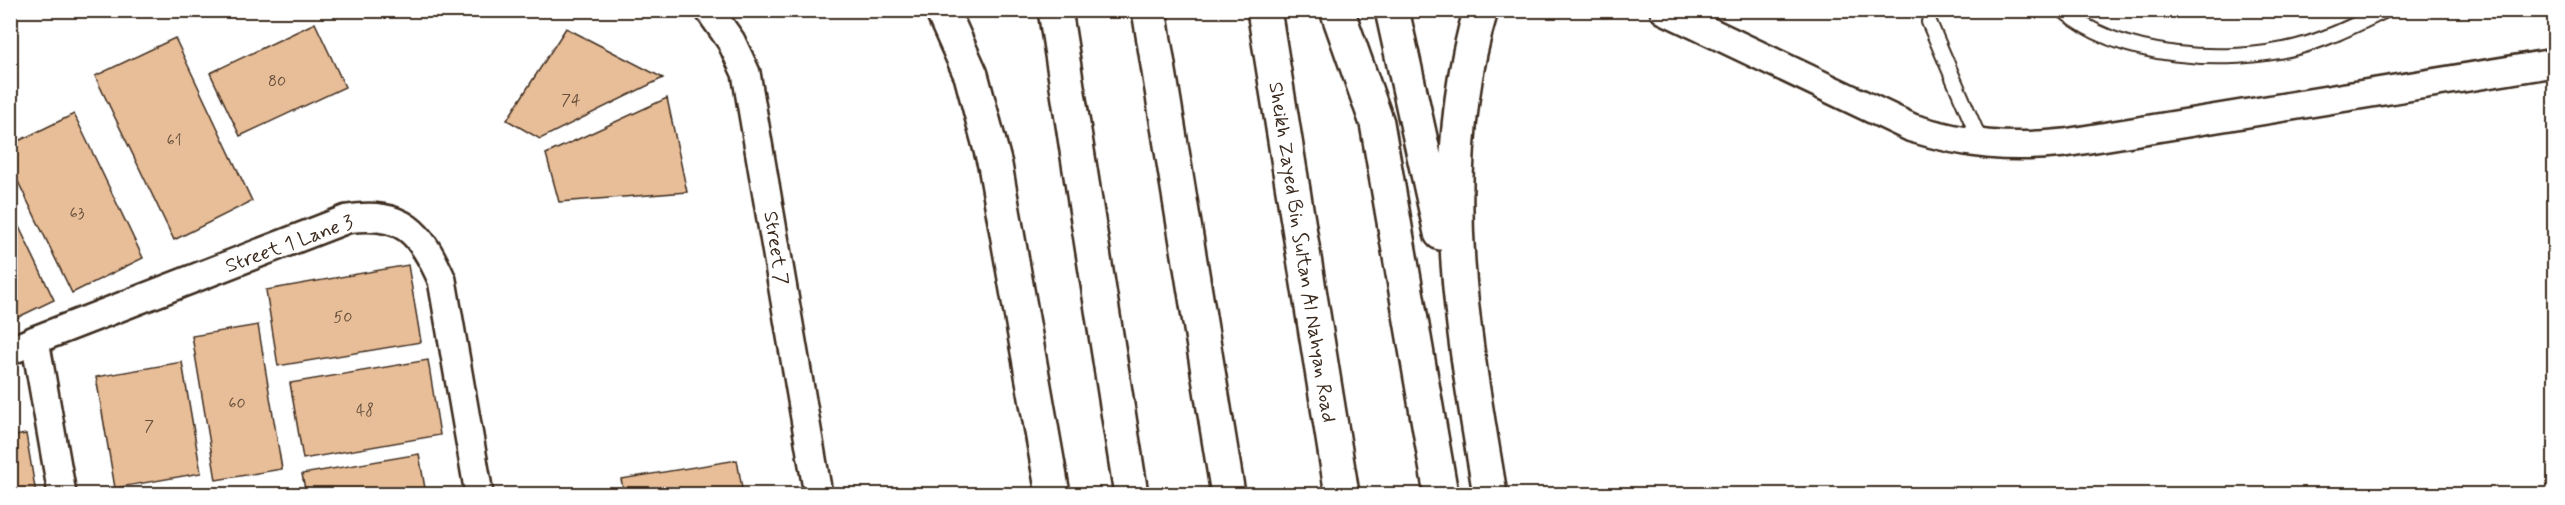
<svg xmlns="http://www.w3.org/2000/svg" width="2565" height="505" viewBox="0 0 2565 505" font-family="Mynerve,sans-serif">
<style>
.building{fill:#e8be98;stroke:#3b2a1e;stroke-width:1.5}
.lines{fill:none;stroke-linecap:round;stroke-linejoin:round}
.service-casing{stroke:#3b2a1e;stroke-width:18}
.minor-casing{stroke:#3b2a1e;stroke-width:32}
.primary-casing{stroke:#3b2a1e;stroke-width:38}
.motorway-casing{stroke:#3b2a1e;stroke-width:38}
.service{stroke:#fff;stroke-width:14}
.minor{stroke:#fff;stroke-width:27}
.primary{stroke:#fff;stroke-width:33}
.motorway{stroke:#fff;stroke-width:33}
.labels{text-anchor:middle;stroke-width:5;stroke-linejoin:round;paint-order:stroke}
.number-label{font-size:16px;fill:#664f3c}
.street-label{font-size:20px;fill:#3b2a1e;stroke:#fff}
</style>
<rect width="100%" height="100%" fill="#fff"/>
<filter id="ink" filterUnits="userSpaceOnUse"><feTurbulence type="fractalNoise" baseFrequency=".0167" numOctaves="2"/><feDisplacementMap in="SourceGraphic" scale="12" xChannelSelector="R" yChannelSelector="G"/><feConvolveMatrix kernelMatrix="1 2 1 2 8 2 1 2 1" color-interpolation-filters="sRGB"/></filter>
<g filter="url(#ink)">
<path class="building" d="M315 23 345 87 240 136 210 73Z
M566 28 663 78 540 139 507 120Z
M175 38 252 201 174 240 95 76Z
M667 98 687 192 559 202 546 154Z
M74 114 143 258 72 293 10 165V145Z
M10 208 54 300 10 321Z
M408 265 421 342 278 366 266 290Z
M258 325 282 469 216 480 192 336Z
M428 360 440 435 303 459 290 383Z
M182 362 201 473 115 488 96 377Z
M26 434 36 494H10V437Z
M419 454 426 494H306L302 474Z
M737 460 743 494H624L621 479Z
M267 488 268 494H232Z"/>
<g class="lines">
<defs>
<path id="service" d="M2063 10C2119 59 2227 65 2297 47 2328 39 2357 24 2386 10
M1929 22 1981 143"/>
<path id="minor" d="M709 10 731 41 746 73 818 494
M1664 10 1912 128C1968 145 2007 149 2065 143L2554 63
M35 340 62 494
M10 351 35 340 347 219C403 211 420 231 442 280L479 494"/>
<path id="primary" d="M942 10 971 75 995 165 1053 494
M1055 10 1131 494
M1337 10 1377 123 1441 494
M1392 10 1441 233
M1481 10C1472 39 1466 70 1462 100 1444 236 1468 361 1490 494"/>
<path id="motorway" d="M1149 10 1228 494
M1264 10 1342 494"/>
</defs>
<use href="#service" class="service-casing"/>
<use href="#minor" class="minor-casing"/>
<use href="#primary" class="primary-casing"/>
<use href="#motorway" class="motorway-casing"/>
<use href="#service" class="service"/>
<use href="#minor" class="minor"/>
<use href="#primary" class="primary"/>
<use href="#motorway" class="motorway"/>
</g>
</g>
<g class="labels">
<g class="number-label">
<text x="277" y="86">80</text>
<text x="571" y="105">74</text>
<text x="174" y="145">61</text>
<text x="77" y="218">63</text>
<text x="343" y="322">50</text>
<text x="237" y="408">60</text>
<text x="365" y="415">48</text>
<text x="149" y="431">7</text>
</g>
<g class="street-label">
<text transform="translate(289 243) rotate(-20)" y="7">Street 1 Lane 3</text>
<text transform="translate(777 248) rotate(81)" y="7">Street 7</text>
<text transform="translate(1303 252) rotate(81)" y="7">Sheikh Zayed Bin Sultan Al Nahyan Road</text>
</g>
</g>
<rect width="2565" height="505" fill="none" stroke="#fff" stroke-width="36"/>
<rect x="18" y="18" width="2529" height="469" fill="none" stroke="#3b2a1e" stroke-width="2" filter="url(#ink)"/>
</svg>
